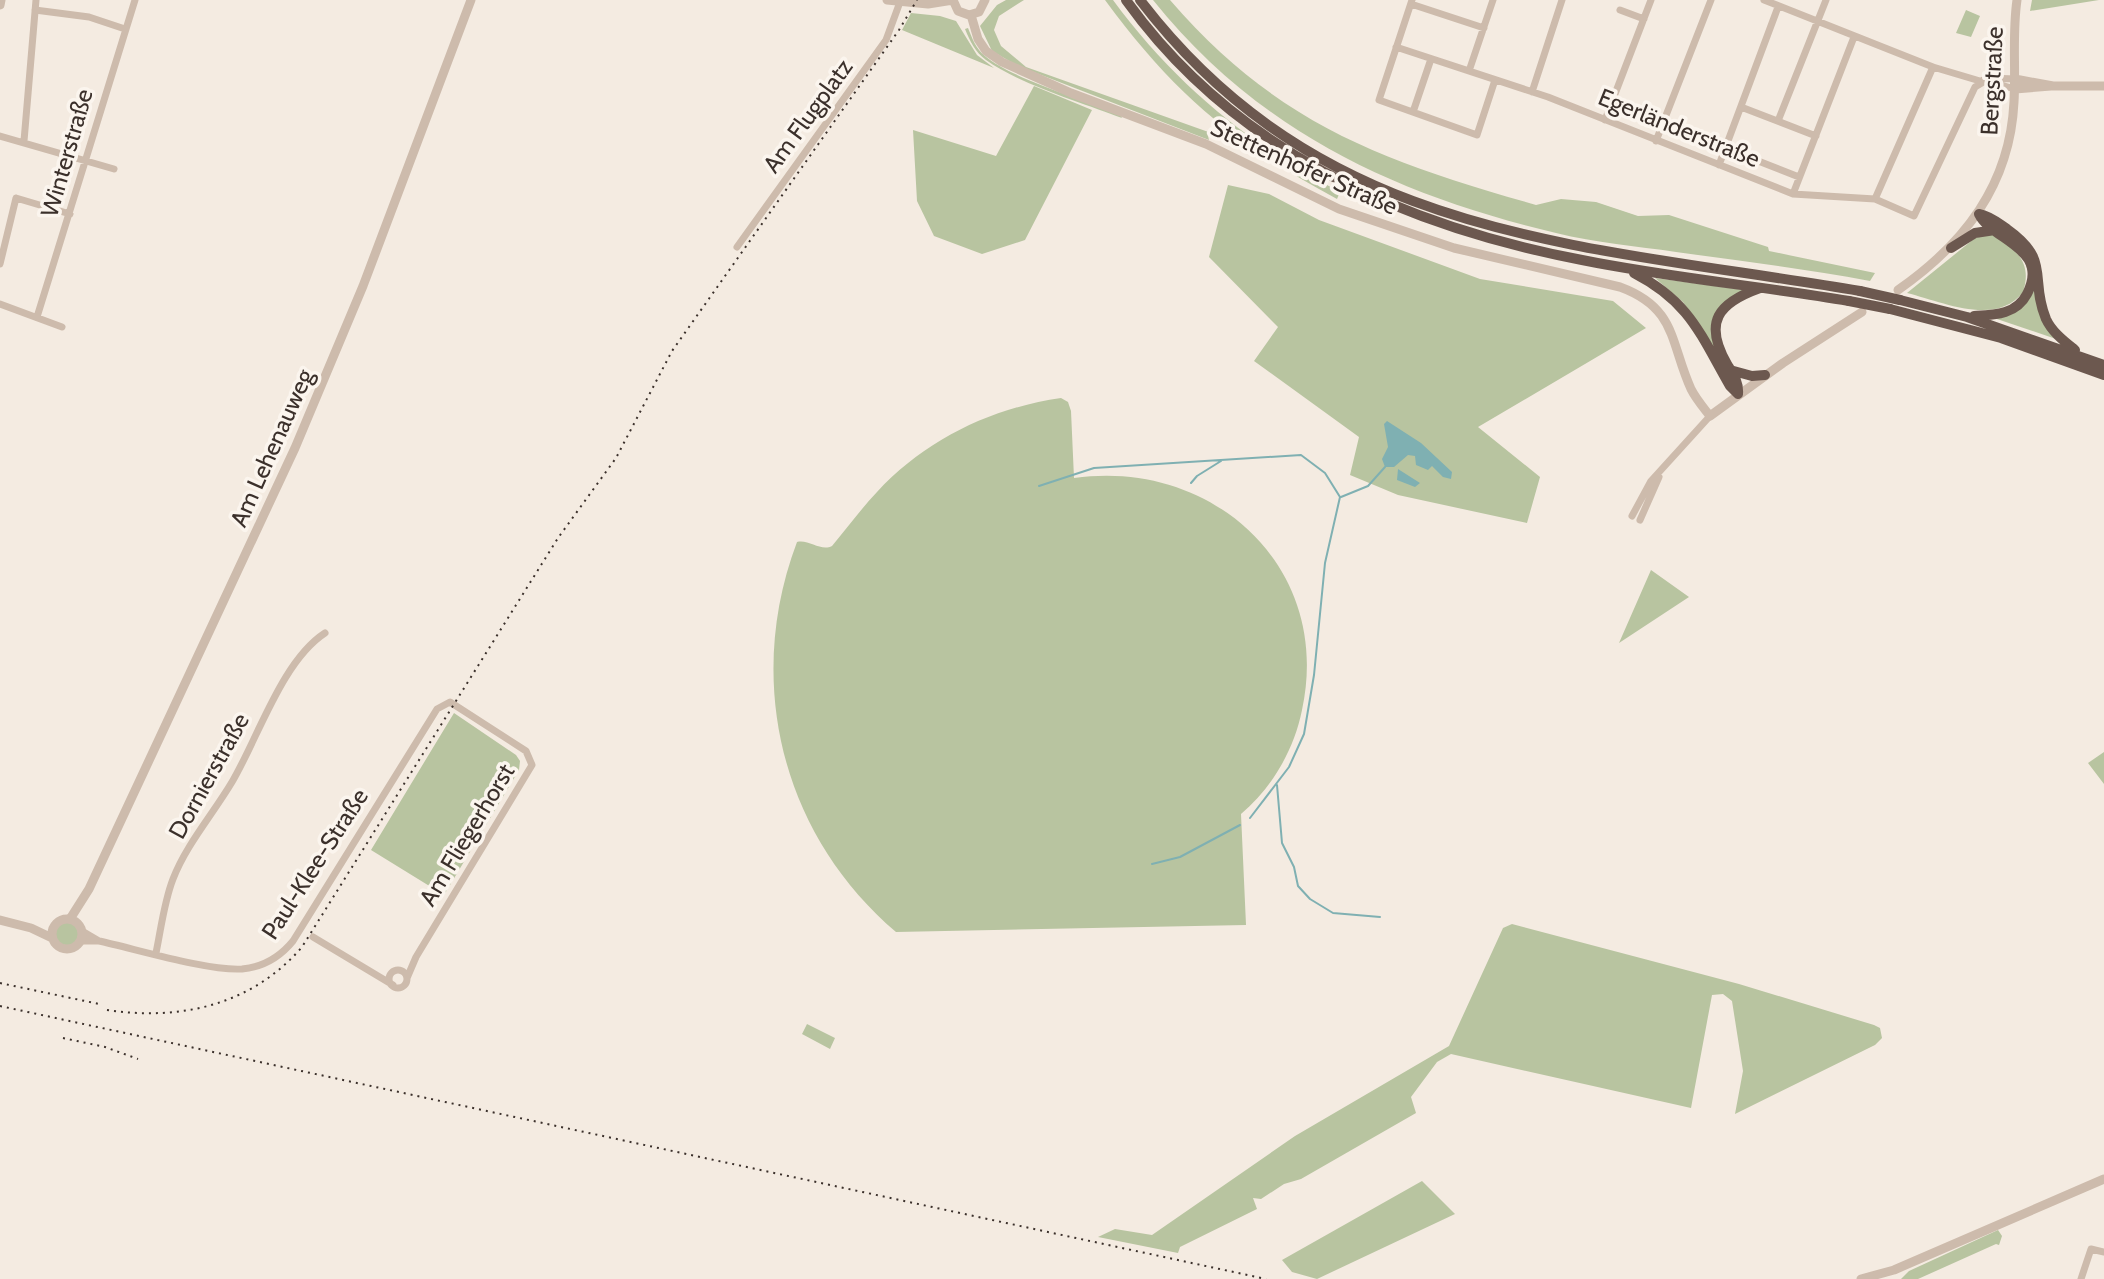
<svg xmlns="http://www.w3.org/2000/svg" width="2104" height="1279" viewBox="0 0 2104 1279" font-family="Cabin,sans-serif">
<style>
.green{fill:#b8c4a0}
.water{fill:#7fb0b2}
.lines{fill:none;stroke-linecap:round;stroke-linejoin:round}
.stream{stroke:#7fb0b2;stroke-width:2}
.minor{stroke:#cdbbac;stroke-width:7}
.tertiary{stroke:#cdbbac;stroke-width:9}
.trunk{stroke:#6c584f;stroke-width:10}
.rail{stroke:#3b302b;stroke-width:2;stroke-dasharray:2 5;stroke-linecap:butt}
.trunk-bridge{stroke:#6c584f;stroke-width:10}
.labels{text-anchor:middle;stroke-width:7;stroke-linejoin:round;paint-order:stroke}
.street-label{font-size:24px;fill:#3b302b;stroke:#fbf5ee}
</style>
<rect width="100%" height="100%" fill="#f4ebe1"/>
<path class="green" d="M1006 0H1024L999 16 994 30 1001 46 1026 67 1214 134 1208 136 1209 140 1018 66 992 51 980 26 997 5Z
M1105 0H1113C1174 83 1248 144 1340 192L1337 199C1233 143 1175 95 1105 0Z
M1153 0H1170C1278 125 1383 161 1536 205L1561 199 1596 202 1638 216 1669 215 1768 247 1769 251 1875 273 1870 281C1806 269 1741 261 1676 252 1636 246 1596 243 1556 233 1395 195 1258 131 1153 0Z
M2032 0H2099L2030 11Z
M1966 10 1980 16 1971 37 1956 33Z
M911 13 940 16 956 21 977 55 994 68 902 30Z
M968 28C972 38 976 49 985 56 1012 79 1085 100 1120 114L1122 118C1083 103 1019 84 986 60 975 52 970 41 965 29Z
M1034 86 1092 110 1025 240 982 254 934 236 917 201 913 130 996 156Z
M1228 185 1269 194 1319 220 1480 279 1613 301 1646 328 1478 427 1540 477 1527 523 1398 495 1350 475 1359 437 1254 361 1278 327 1209 257Z
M1991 233C2015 249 2033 261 2023 292 1996 327 1943 302 1907 293L1975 238Z
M2018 240 2056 339 1994 318 2003 316 2032 285Z
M1655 278 1745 290 1719 307V357L1683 302Z
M1061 398 1068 402 1071 411 1074 478C1212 458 1333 567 1302 710 1294 750 1272 788 1241 814L1246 925 896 932C782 835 744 682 797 542 809 539 821 552 832 546 847 528 861 509 877 492 925 440 991 408 1061 398Z
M1651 570 1689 597 1619 643Z
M454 713 516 755 520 761 519 770 444 895 371 850Z
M2104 752V784L2088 763Z
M55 934a12 12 0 1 1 24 0a12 12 0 1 1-24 0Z
M1512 924 1739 984 1874 1025 1880 1028 1882 1038 1875 1045 1735 1114 1743 1071 1732 1001 1723 994 1712 995 1691 1108 1451 1054 1437 1062 1411 1097 1416 1113 1301 1179 1284 1184 1261 1199 1253 1198 1257 1209 1180 1247 1178 1253 1098 1237 1115 1229 1152 1235 1295 1136 1449 1046 1503 928Z
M807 1024 835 1038 830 1049 802 1034Z
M1422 1181 1455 1214 1317 1279 1292 1272 1282 1260Z
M1998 1230 2002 1236 1999 1245 1996 1244 1918 1279H1901L1909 1271Z"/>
<path class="water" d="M1387 421 1421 443 1452 472 1451 479 1443 477 1432 466 1428 470 1416 465 1415 456 1408 455 1394 467H1385L1382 459 1388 447 1384 424Z
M1398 469 1420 483 1415 487 1397 480Z"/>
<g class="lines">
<path class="stream" d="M1191 483 1197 476 1221 461
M1039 486 1094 468 1301 455 1325 473 1340 497 1325 563 1314 675 1304 734 1289 767 1250 818
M1341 497 1368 486 1385 467
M1277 785 1282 843 1294 867 1298 886 1310 899 1333 913 1380 917
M1152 864 1180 857 1240 825"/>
<path class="minor" d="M1412 0 1379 100 1477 135 1495 80
M1764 0 1933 67 1980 81
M1411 4 1484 28
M35 10 89 17 125 29
M1620 10 1644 19
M1396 47 1548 97 1793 194 1875 199 1914 216 1975 87 1990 78 2015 79
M1469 71 1493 0
M1983 80 2015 89
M1532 92 1562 0
M1741 107 1816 136
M1413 112 1431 59
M1605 120 1651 0
M1778 121 1826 0
M0 136 114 169
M24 141 36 0
M1656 141 1711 0
M1725 148 1799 177
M1719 165 1778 7
M1793 194 1854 37
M1875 199 1933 67
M737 247 886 40 900 2
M0 264 16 198 70 214
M0 304 62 327
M37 317 135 0
M1632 516 1651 481 1710 416
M1640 520 1659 477
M82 931 99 941
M313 937 393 985
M81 941H99C136 949 208 971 242 969 263 967 280 957 293 941L437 709 450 702 526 751 532 765 416 957 407 978
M156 953C161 929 164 902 173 879 186 845 213 814 232 782 258 738 282 661 325 633
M389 979a9 9 0 1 1 18 0a9 9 0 1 1-18 0Z
M2081 1279 2091 1249 2104 1252"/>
<path class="tertiary" d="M887 0 928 4 953 0
M953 0 958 11 969 15 979 12 985 0
M0 5 1 0
M971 15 978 39 986 51 1002 62 1071 93 1206 144 1339 209 1454 248 1620 287C1677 308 1670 343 1691 389 1696 399 1703 407 1710 416L1783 363 1862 312
M2015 79 2053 86H2104
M2015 89 2051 86
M1898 290C1964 244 2010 185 2014 102 2016 68 2012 34 2017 0
M52 934a15 15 0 1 1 30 0a15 15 0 1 1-30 0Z
M70 919 89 889 295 448 363 286 471 0
M0 920 31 928 52 938
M1861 1279 1894 1270 2104 1179"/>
<path class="trunk" d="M1126 0C1234 151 1405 226 1582 260 1671 278 1761 286 1849 301
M1140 0C1326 243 1585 244 1860 291
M1979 214C1990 216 1998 223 2007 229 2052 261 2029 278 2046 319 2052 332 2064 341 2075 350
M1951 248 1975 233 1995 230
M1634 273C1690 302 1700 334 1730 386L1738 394
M1900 300 1967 317 2104 365
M1890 309 2001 338 2104 375
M1974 316C1994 315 2016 315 2027 294 2051 248 1992 241 1979 214
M1730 370 1752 376 1765 375
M1738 394C1739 382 1733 374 1727 364 1703 322 1718 303 1760 288"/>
<path class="rail" d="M0 983 99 1004
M0 1006 1266 1279
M107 1010C181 1021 252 1005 302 947L558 538 616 458 672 351 899 30 917 0
M63 1038 105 1047 138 1059"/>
<path class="trunk-bridge" d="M1860 291 1900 300
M1849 301 1890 309"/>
</g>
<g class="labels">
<g class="street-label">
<text transform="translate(1992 81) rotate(-87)" y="8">Bergstraße</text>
<text transform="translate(808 116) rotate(-54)" y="8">Am Flugplatz</text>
<text transform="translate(1679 128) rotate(22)" y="8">Egerländerstraße</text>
<text transform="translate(67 153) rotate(-74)" y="8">Winterstraße</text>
<text transform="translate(1304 167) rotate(24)" y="8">Stettenhofer Straße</text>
<text transform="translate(272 448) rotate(-66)" y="8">Am Lehenauweg</text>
<text transform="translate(209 776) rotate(-61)" y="8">Dornierstraße</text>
<text transform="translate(467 835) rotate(-59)" y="8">Am Fliegerhorst</text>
<text transform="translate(315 864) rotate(-57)" y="8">Paul-Klee-Straße</text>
</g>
</g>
</svg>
